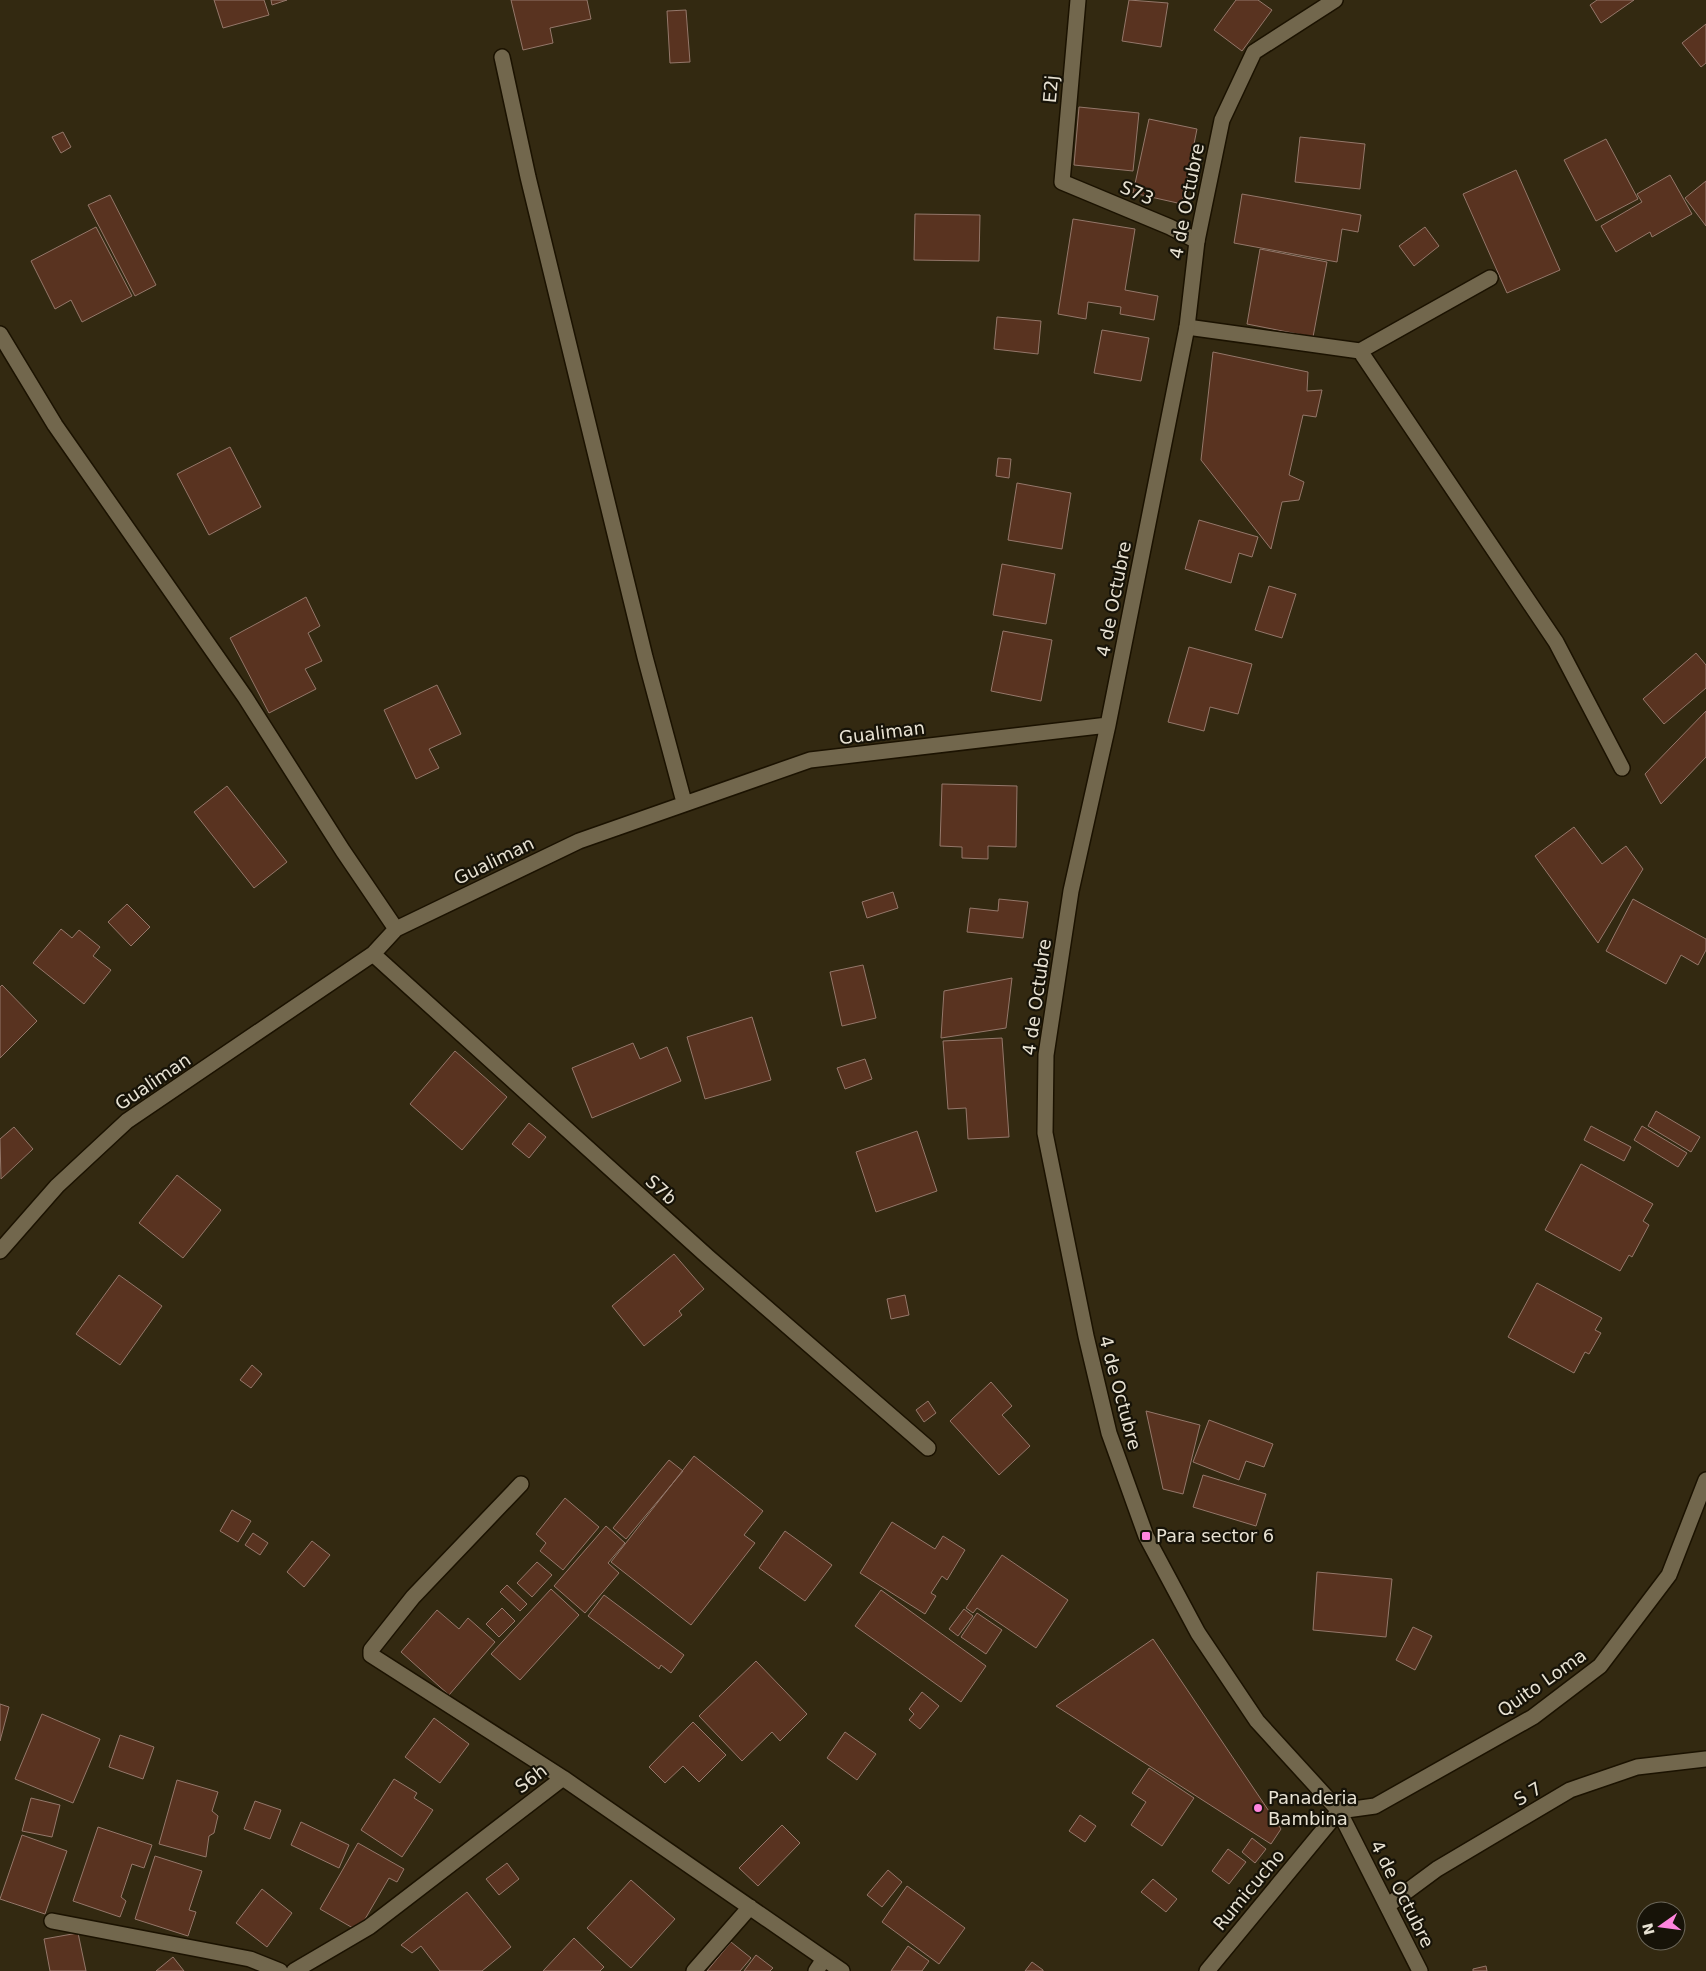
<svg xmlns="http://www.w3.org/2000/svg" width="1706" height="1971" viewBox="0 0 1706 1971" font-family="'DejaVu Sans',sans-serif">
<style>
.building{fill:#593320;stroke:#94776a}
.lines{fill:none;stroke-linecap:round;stroke-linejoin:round}
.service-casing{stroke:#1b1200;stroke-width:18}
.minor-casing{stroke:#1b1200;stroke-width:18}
.service{stroke:#72674d;stroke-width:15}
.minor{stroke:#72674d;stroke-width:15}
.poi-dot{fill:#ff85de;stroke:#171308;stroke-width:2}
.labels{text-anchor:middle;stroke-width:4.5;stroke-linejoin:round;paint-order:stroke}
.street-label{font-size:18px;fill:#e8e2d3;stroke:#171308}
.poi-label{font-size:18px;fill:#e8e2d3;stroke:#171308;text-anchor:start}
</style>
<rect width="100%" height="100%" fill="#332911"/>
<path class="building" d="M214 0H264L269 15 223 28Z
M271 0H287L272 5Z
M511 0H587L591 19 550 28 553 43 523 50Z
M1129 0 1168 3 1161 47 1122 41Z
M1236 0H1258L1272 10 1242 51 1214 30Z
M1597 0H1634L1601 23 1590 5Z
M686 10 690 62 670 63 667 11Z
M1706 24V63L1701 67 1682 43Z
M1079 107 1139 113 1133 171 1074 165Z
M1149 119 1197 129 1182 204 1133 193Z
M63 132 71 147 61 153 52 137Z
M1300 137 1365 144 1360 189 1295 182Z
M1606 139 1638 199 1596 221 1564 160Z
M1516 170 1560 270 1507 293 1463 194Z
M1670 175 1692 214 1652 237 1650 232 1616 252 1601 226 1642 202 1637 194Z
M1706 181V226L1685 198Z
M1242 194 1361 215 1358 232 1342 229 1337 262 1234 243Z
M110 195 156 285 135 296 88 205Z
M915 214 980 215 979 261 914 260Z
M1073 219 1135 229 1125 290 1158 296 1154 320 1120 314 1121 307 1088 302 1086 319 1058 314Z
M96 227 132 296 82 322 71 300 55 309 31 261Z
M1425 227 1439 246 1414 266 1399 246Z
M1260 249 1327 262 1313 337 1247 324Z
M997 317 1041 321 1038 354 994 349Z
M1102 330 1149 338 1141 381 1094 373Z
M1213 352 1308 372 1307 391 1322 390 1316 417 1303 415 1289 475 1304 482 1299 500 1282 502 1271 549 1201 460Z
M230 447 261 507 209 535 177 474Z
M998 458 1011 459 1009 478 996 476Z
M1017 483 1071 493 1062 549 1008 540Z
M1199 520 1258 537 1252 557 1239 553 1231 583 1185 569Z
M1002 564 1055 574 1046 624 993 615Z
M1269 586 1296 594 1282 638 1255 630Z
M306 597 320 626 308 633 322 661 305 669 316 689 269 713 230 638Z
M1003 631 1052 640 1041 701 991 691Z
M1189 647 1252 664 1238 714 1210 707 1204 731 1168 722Z
M1696 653 1706 665V688L1664 724 1643 699Z
M437 685 461 734 429 749 439 768 416 779 384 710Z
M1706 711V757L1661 804 1645 774Z
M942 784 1017 786 1016 847 988 846V859L962 858V847L940 846Z
M227 786 287 862 254 888 194 812Z
M1574 827 1602 864 1626 846 1643 869 1598 943 1535 856Z
M893 892 898 908 867 918 862 902Z
M999 899 1028 902 1023 938 967 932 970 908 998 911Z
M1633 899 1706 939V950L1698 965 1681 955 1666 984 1606 951Z
M127 904 150 927 131 946 108 922Z
M61 929 72 938 79 930 100 947 93 956 111 970 84 1004 33 963Z
M863 965 876 1018 842 1026 830 972Z
M1012 978 1006 1028 941 1038 944 991Z
M2 985 37 1021 0 1058V987Z
M752 1017 771 1080 705 1099 687 1037Z
M1002 1038 1009 1137 968 1139 966 1108 948 1109 943 1041Z
M633 1043 640 1059 667 1047 681 1081 592 1118 572 1068Z
M455 1051 507 1097 462 1150 410 1104Z
M865 1059 872 1079 845 1089 837 1068Z
M1656 1111 1700 1137 1691 1152 1648 1126Z
M529 1123 546 1137 529 1158 512 1144Z
M1591 1126 1631 1147 1624 1161 1584 1140Z
M1642 1126 1687 1153 1678 1167 1634 1140Z
M14 1127 33 1149 1 1179 0 1139Z
M917 1131 937 1191 876 1212 856 1152Z
M1581 1164 1653 1204 1643 1221 1649 1225 1632 1257 1629 1255 1620 1271 1545 1230Z
M177 1175 221 1210 183 1258 139 1223Z
M674 1254 704 1289 679 1311 682 1315 644 1346 612 1306Z
M119 1275 162 1306 120 1365 76 1334Z
M1537 1283 1602 1318 1595 1330 1601 1333 1589 1354 1585 1352 1574 1373 1508 1337Z
M905 1295 909 1315 891 1319 887 1299Z
M252 1365 262 1374 251 1388 240 1380Z
M991 1382 1012 1406 1002 1415 1030 1446 999 1475 950 1421Z
M928 1401 936 1413 924 1422 916 1410Z
M1146 1411 1200 1425 1183 1494 1163 1489Z
M1209 1420 1273 1444 1264 1467 1246 1461 1239 1480 1193 1462Z
M694 1456 763 1511 744 1535 755 1543 691 1625 611 1562Z
M669 1460 683 1471 626 1539 613 1528Z
M1203 1475 1266 1494 1256 1526 1193 1507Z
M565 1498 599 1527 563 1570 540 1551 546 1543 536 1534Z
M232 1510 251 1521 238 1542 220 1531Z
M892 1522 935 1549 943 1536 965 1550 947 1580 942 1576 931 1593 936 1596 925 1614 860 1573Z
M606 1526 625 1543 608 1563 619 1573 585 1613 554 1586Z
M785 1531 832 1565 805 1601 759 1568Z
M253 1533 268 1543 260 1555 245 1545Z
M312 1541 330 1555 304 1587 287 1572Z
M1002 1555 1068 1600 1036 1648 977 1608 973 1613 966 1608Z
M537 1562 552 1575 532 1597 517 1583Z
M1317 1572 1392 1579 1386 1637 1313 1630Z
M507 1585 527 1604 520 1611 500 1592Z
M551 1589 579 1615 520 1680 491 1654Z
M881 1590 986 1666 961 1702 855 1626Z
M604 1595 684 1655 671 1673 661 1665 659 1669 588 1616Z
M502 1608 515 1621 499 1637 486 1624Z
M964 1609 973 1616 958 1636 949 1629Z
M437 1610 459 1629 468 1618 495 1642 449 1695 401 1652Z
M977 1613 1002 1630 986 1654 961 1637Z
M1413 1627 1432 1636 1415 1670 1396 1660Z
M1153 1639 1281 1829 1271 1844 1056 1706Z
M756 1661 807 1714 780 1741 772 1732 742 1761 699 1716Z
M922 1692 939 1706 920 1729 909 1720 914 1714 909 1709Z
M0 1704 9 1707 0 1741Z
M42 1714 100 1739 73 1803 15 1779Z
M434 1718 469 1744 440 1783 405 1757Z
M693 1722 726 1755 699 1782 683 1766 665 1783 649 1767Z
M845 1732 876 1754 857 1780 827 1758Z
M120 1735 154 1747 143 1779 109 1767Z
M1149 1768 1194 1798 1162 1846 1131 1825 1146 1802 1132 1793Z
M394 1779 417 1793 414 1798 433 1810 402 1857 361 1830Z
M177 1780 218 1792 212 1811 218 1816 214 1833 209 1836 206 1857 159 1844Z
M31 1798 60 1805 52 1837 22 1831Z
M255 1801 281 1810 270 1839 244 1829Z
M1080 1815 1096 1826 1085 1842 1069 1831Z
M301 1822 349 1845 339 1868 291 1845Z
M782 1825 800 1843 758 1886 739 1868Z
M98 1827 152 1845 144 1868 132 1864 121 1897 126 1901 120 1917 73 1901Z
M22 1835 67 1851 45 1914 0 1899Z
M1252 1838 1266 1849 1255 1863 1242 1852Z
M358 1843 404 1869 397 1882 389 1878 358 1931 320 1909Z
M1228 1849 1246 1862 1229 1884 1212 1871Z
M155 1856 202 1871 189 1910 196 1912 188 1936 135 1919Z
M507 1863 519 1879 499 1895 486 1879Z
M888 1870 902 1882 882 1907 867 1895Z
M1153 1879 1177 1899 1166 1912 1141 1892Z
M631 1880 675 1919 631 1968 587 1928Z
M907 1886 965 1928 939 1964 882 1922Z
M262 1889 292 1913 267 1947 236 1923Z
M467 1892 511 1947 482 1971H440L421 1946 412 1953 401 1945Z
M78 1933 86 1971H50L44 1939Z
M574 1938 604 1967 600 1971H543Z
M731 1942 751 1958 740 1971H707Z
M908 1946 929 1961 922 1971H891Z
M756 1955 773 1968 770 1971H744Z
M173 1957 184 1971H156Z
M1032 1962 1043 1970V1971H1025Z
M1486 1966 1487 1971H1473V1969Z"/>
<g class="lines">
<defs>
<path id="service" d="M1078 0 1062 182 1170 227 1197 241
M1187 327 1360 351 1490 278
M1360 351 1556 642 1622 768
M816 1971 824 1959"/>
<path id="minor" d="M1335 0 1254 52 1222 120 1197 241 1187 327 1108 725 1071 891 1046 1055 1045 1133 1086 1336 1109 1433 1146 1536 1198 1633 1257 1721 1339 1811 1420 1971
M502 57 528 177 645 657 684 802
M0 334 55 425 245 697 343 851 396 929
M373 954 708 1257 928 1448
M0 1251 57 1186 127 1121 373 954 396 929 579 841 810 760 1108 725
M521 1484 413 1597 371 1650V1655L563 1778
M1387 1906 1437 1869 1570 1790 1637 1767 1706 1759
M52 1921 250 1959 280 1971
M294 1971 369 1927 563 1778 842 1971
M694 1971 750 1907
M1207 1971 1339 1811 1375 1806 1533 1717 1600 1666 1669 1575 1706 1480"/>
</defs>
<use href="#service" class="service-casing"/>
<use href="#minor" class="minor-casing"/>
<use href="#service" class="service"/>
<use href="#minor" class="minor"/>
</g>
<g class="poi-dot">
<rect x="1141" y="1531" width="10" height="10" rx="2.5"/>
<circle cx="1258" cy="1808" r="5"/>
</g>
<g class="labels">
<g class="street-label">
<text transform="translate(1051 89) rotate(-85)" y="6">E2j</text>
<text transform="translate(1137 193) rotate(23)" y="6">S73</text>
<text transform="translate(1187 201) rotate(-79)" y="6">4 de Octubre</text>
<text transform="translate(1114 599) rotate(-79)" y="6">4 de Octubre</text>
<text transform="translate(882 733) rotate(-7)" y="6">Gualiman</text>
<text transform="translate(494 861) rotate(-26)" y="6">Gualiman</text>
<text transform="translate(1037 997) rotate(-82)" y="6">4 de Octubre</text>
<text transform="translate(153 1082) rotate(-34)" y="6">Gualiman</text>
<text transform="translate(661 1190) rotate(42)" y="6">S7b</text>
<text transform="translate(1120 1393) rotate(75)" y="6">4 de Octubre</text>
<text transform="translate(1542 1683) rotate(-35)" y="6">Quito Loma</text>
<text transform="translate(531 1779) rotate(-37)" y="6">S6h</text>
<text transform="translate(1528 1794) rotate(-31)" y="6">S 7</text>
<text transform="translate(1249 1890) rotate(-50)" y="6">Rumicucho</text>
<text transform="translate(1402 1894) rotate(63)" y="6">4 de Octubre</text>
</g>
<g class="poi-label">
<text x="1156" y="1542">Para sector 6</text>
<text x="1268" y="1804">Panaderia<tspan x="1268" dy="21">Bambina</tspan></text>
</g>
</g>
<g transform="translate(1661 1926) rotate(256)"><circle r="24" fill="#171308" stroke="#6b6659"/>
<path d="M0-4L9 19L0 12L-9 19Z" fill="#ff85de"/>
<text y="-8" font-size="14" font-weight="bold" text-anchor="middle" fill="#e8e2d3">N</text>
</g>
</svg>
